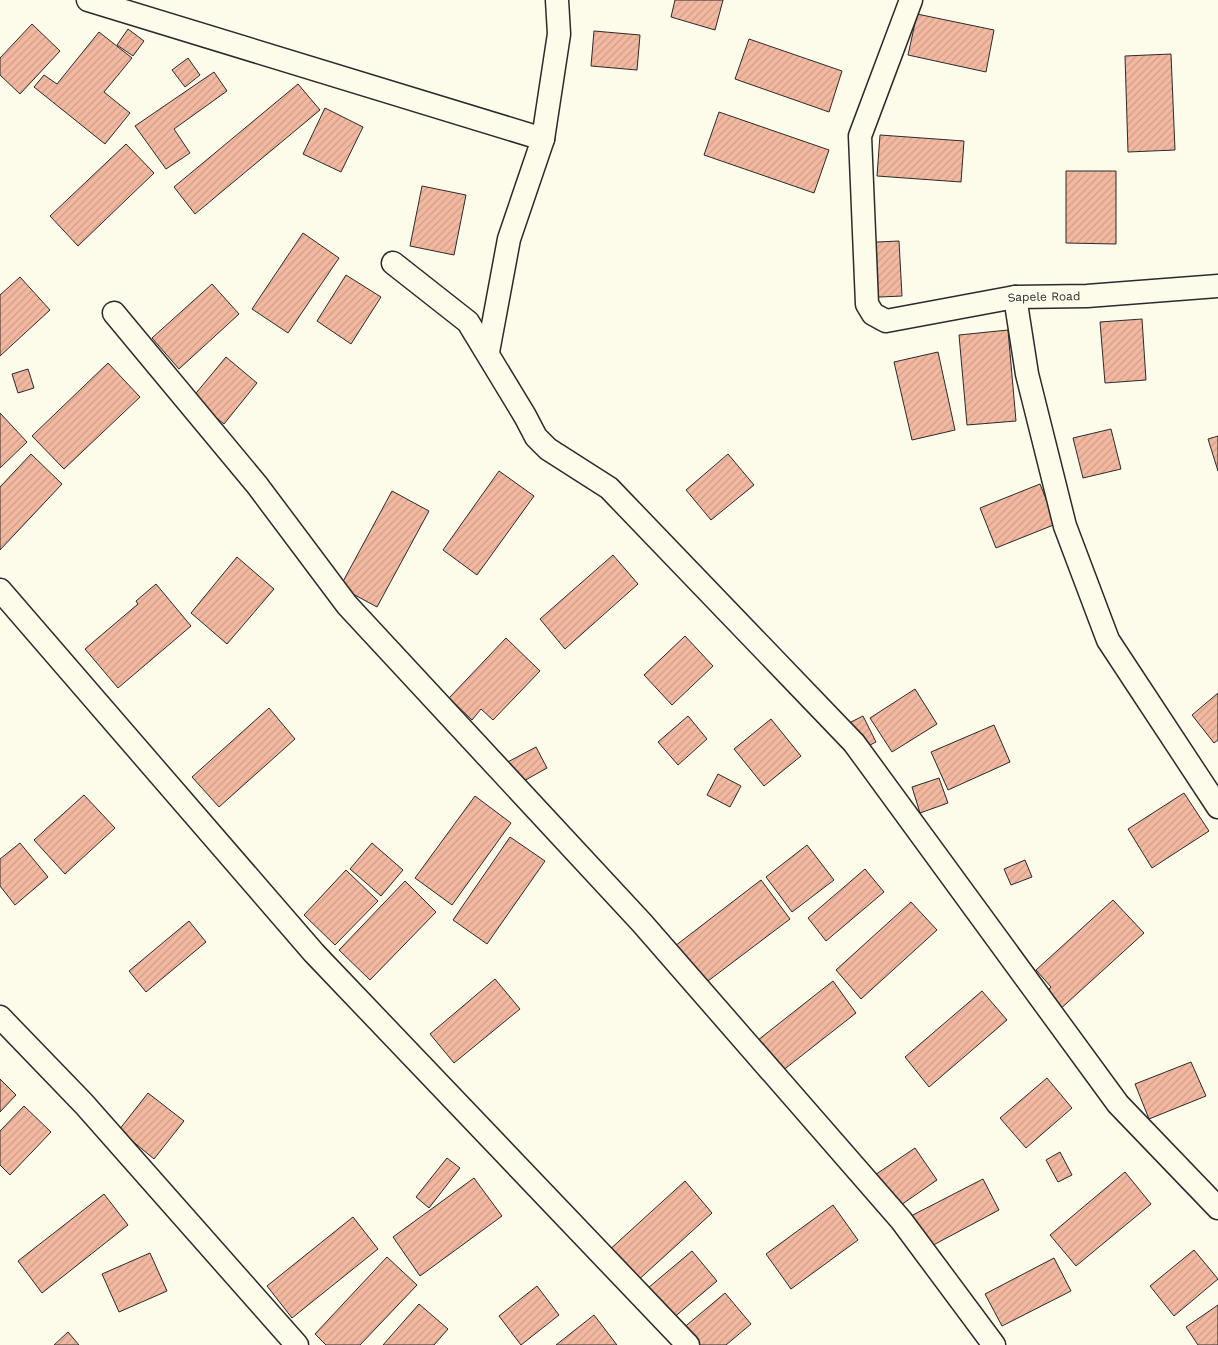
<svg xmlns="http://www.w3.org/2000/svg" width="1218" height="1345" viewBox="0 0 1218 1345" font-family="'Work Sans',sans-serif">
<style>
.building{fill:url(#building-hatch);stroke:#2b2b2b}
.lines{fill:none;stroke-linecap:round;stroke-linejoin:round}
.street-casing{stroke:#2b2b2b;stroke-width:25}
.street{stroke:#fdfbea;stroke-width:22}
.labels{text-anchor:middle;stroke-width:4;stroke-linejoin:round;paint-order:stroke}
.street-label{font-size:12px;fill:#2b2b2b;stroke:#fdfbea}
</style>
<defs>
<pattern id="building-hatch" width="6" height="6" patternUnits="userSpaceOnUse" patternTransform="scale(1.25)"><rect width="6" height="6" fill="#f2b8a0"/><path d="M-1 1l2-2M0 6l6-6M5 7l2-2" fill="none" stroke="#d09e8a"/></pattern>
</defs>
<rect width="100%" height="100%" fill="#fdfbea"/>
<path class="building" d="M675 0H723L715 30 671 17Z
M917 14 994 30 986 72 908 55Z
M32 24 60 51 20 94 0 75V58Z
M128 29 144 41 133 56 117 45Z
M594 31 640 35 637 70 591 66Z
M99 32 132 58 104 92 130 113 105 144 34 87 44 75 57 84Z
M749 39 842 71 829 112 735 79Z
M1171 54 1175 150 1128 152 1125 56Z
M188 58 200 75 185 87 172 70Z
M214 72 227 91 174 129 190 153 166 169 135 126Z
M298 84 320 110 195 214 174 187Z
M325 108 363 127 341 172 303 154Z
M719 112 829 150 814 193 704 155Z
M880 135 964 141 961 182 877 176Z
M126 144 154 173 78 246 50 216Z
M1066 171H1116V244L1066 243Z
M422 186 466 195 454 255 410 246Z
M303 233 339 258 288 333 252 309Z
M899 241 902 296 859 298 856 243Z
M346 275 381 297 351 344 317 321Z
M20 277 50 310 0 356V295Z
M212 284 239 314 179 369 152 338Z
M1142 319 1146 380 1105 383 1100 322Z
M1008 330 1016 421 967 425 959 335Z
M938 352 955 430 912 440 894 362Z
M226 357 257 383 224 424 192 398Z
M108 363 140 397 64 469 32 436Z
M28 369 34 388 18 393 12 374Z
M0 413 27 442 0 468Z
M1111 429 1121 469 1083 478 1073 438Z
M1218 436V471L1208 439Z
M31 454 62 484 0 550V487Z
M728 454 754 485 711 520 686 490Z
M499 471 534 496 477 575 443 550Z
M1040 484 1056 524 996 548 980 508Z
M392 491 429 511 377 607 340 587Z
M613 555 638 584 565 649 540 619Z
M237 557 274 589 227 644 191 613Z
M156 584 191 626 118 688 85 649 138 604 136 601Z
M685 636 713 666 672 705 644 675Z
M506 638 540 671 493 720 481 709 472 720 449 698Z
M915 689 937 724 892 752 870 718Z
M1218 693V740L1214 743 1192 715Z
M269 708 295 739 219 807 192 777Z
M688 716 707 739 678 765 658 742Z
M863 716 876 742 858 751 845 725Z
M771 719 801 756 764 786 734 749Z
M994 725 1010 762 948 790 931 752Z
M536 747 547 768 513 787 502 765Z
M718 774 741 786 730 807 707 795Z
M939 778 948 803 920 813 912 787Z
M1184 793 1209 831 1152 868 1128 829Z
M84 795 115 828 65 874 34 840Z
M475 796 511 823 452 905 415 878Z
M510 837 545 861 487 944 453 920Z
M20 843 48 877 15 905 0 886V859Z
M372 843 403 870 381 896 350 869Z
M807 845 834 880 792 912 766 877Z
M1025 860 1032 877 1011 885 1004 869Z
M865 869 884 892 826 941 808 918Z
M346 870 378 901 335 945 304 915Z
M761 880 790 919 704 984 675 946Z
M405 881 436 912 370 980 339 950Z
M1113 900 1144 933 1057 1012 1042 996 1051 987 1036 970Z
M911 902 937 930 861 999 836 970Z
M189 921 206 942 146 992 129 971Z
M495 979 520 1009 454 1063 430 1034Z
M833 981 856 1013 777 1075 753 1044Z
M982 991 1007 1020 929 1087 905 1057Z
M1191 1062 1206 1096 1149 1119 1135 1084Z
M1047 1078 1072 1108 1026 1148 1000 1118Z
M0 1079 16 1095 0 1112Z
M148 1093 184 1121 154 1159 119 1130Z
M24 1106 51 1132 10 1175 0 1165V1131Z
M915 1148 937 1180 888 1214 866 1181Z
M1060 1152 1072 1175 1058 1182 1046 1160Z
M447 1158 460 1168 429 1208 416 1197Z
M1125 1172 1151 1204 1076 1266 1050 1235Z
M474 1178 502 1216 420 1276 393 1237Z
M983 1179 999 1210 924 1250 907 1218Z
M685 1181 712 1213 635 1283 607 1252Z
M104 1194 128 1225 42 1293 18 1261Z
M833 1205 858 1240 791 1289 766 1254Z
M353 1217 378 1249 292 1318 267 1286Z
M1194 1250 1218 1279 1174 1316 1150 1286Z
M692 1251 717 1281 672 1319 648 1288Z
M150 1253 167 1291 119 1312 102 1274Z
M387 1257 417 1285 360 1345H326L315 1334Z
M1054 1258 1071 1291 1002 1326 985 1294Z
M537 1286 559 1315 521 1345 499 1316Z
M725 1293 751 1324 726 1345H694L681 1330Z
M419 1304 448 1329 434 1345H383Z
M1218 1305V1345H1198L1186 1327Z
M594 1315 617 1345H556Z
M68 1332 79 1345H54Z"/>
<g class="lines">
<defs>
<g id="street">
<path d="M88 0 543 139"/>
<path id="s1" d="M911 0 860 136 867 304 873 314 886 321 1015 297 1087 296 1218 286"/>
<path d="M393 263 468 322 525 416 536 437 548 449 609 488 854 743 1118 1104 1218 1208"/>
<path d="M1015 297 1027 374 1065 526 1108 640 1218 807"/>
<path d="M114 313 257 485 347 605 642 923 901 1220 994 1345"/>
<path d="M488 352 509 239 543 139 559 34 557 0"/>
<path d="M0 590 314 953 688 1345"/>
<path d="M0 1017 84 1104 297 1345"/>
</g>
</defs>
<use href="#street" class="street-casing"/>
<use href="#street" class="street"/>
</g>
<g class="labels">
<g class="street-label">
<text dy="4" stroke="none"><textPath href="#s1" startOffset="500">Sapele Road</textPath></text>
</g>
</g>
</svg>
